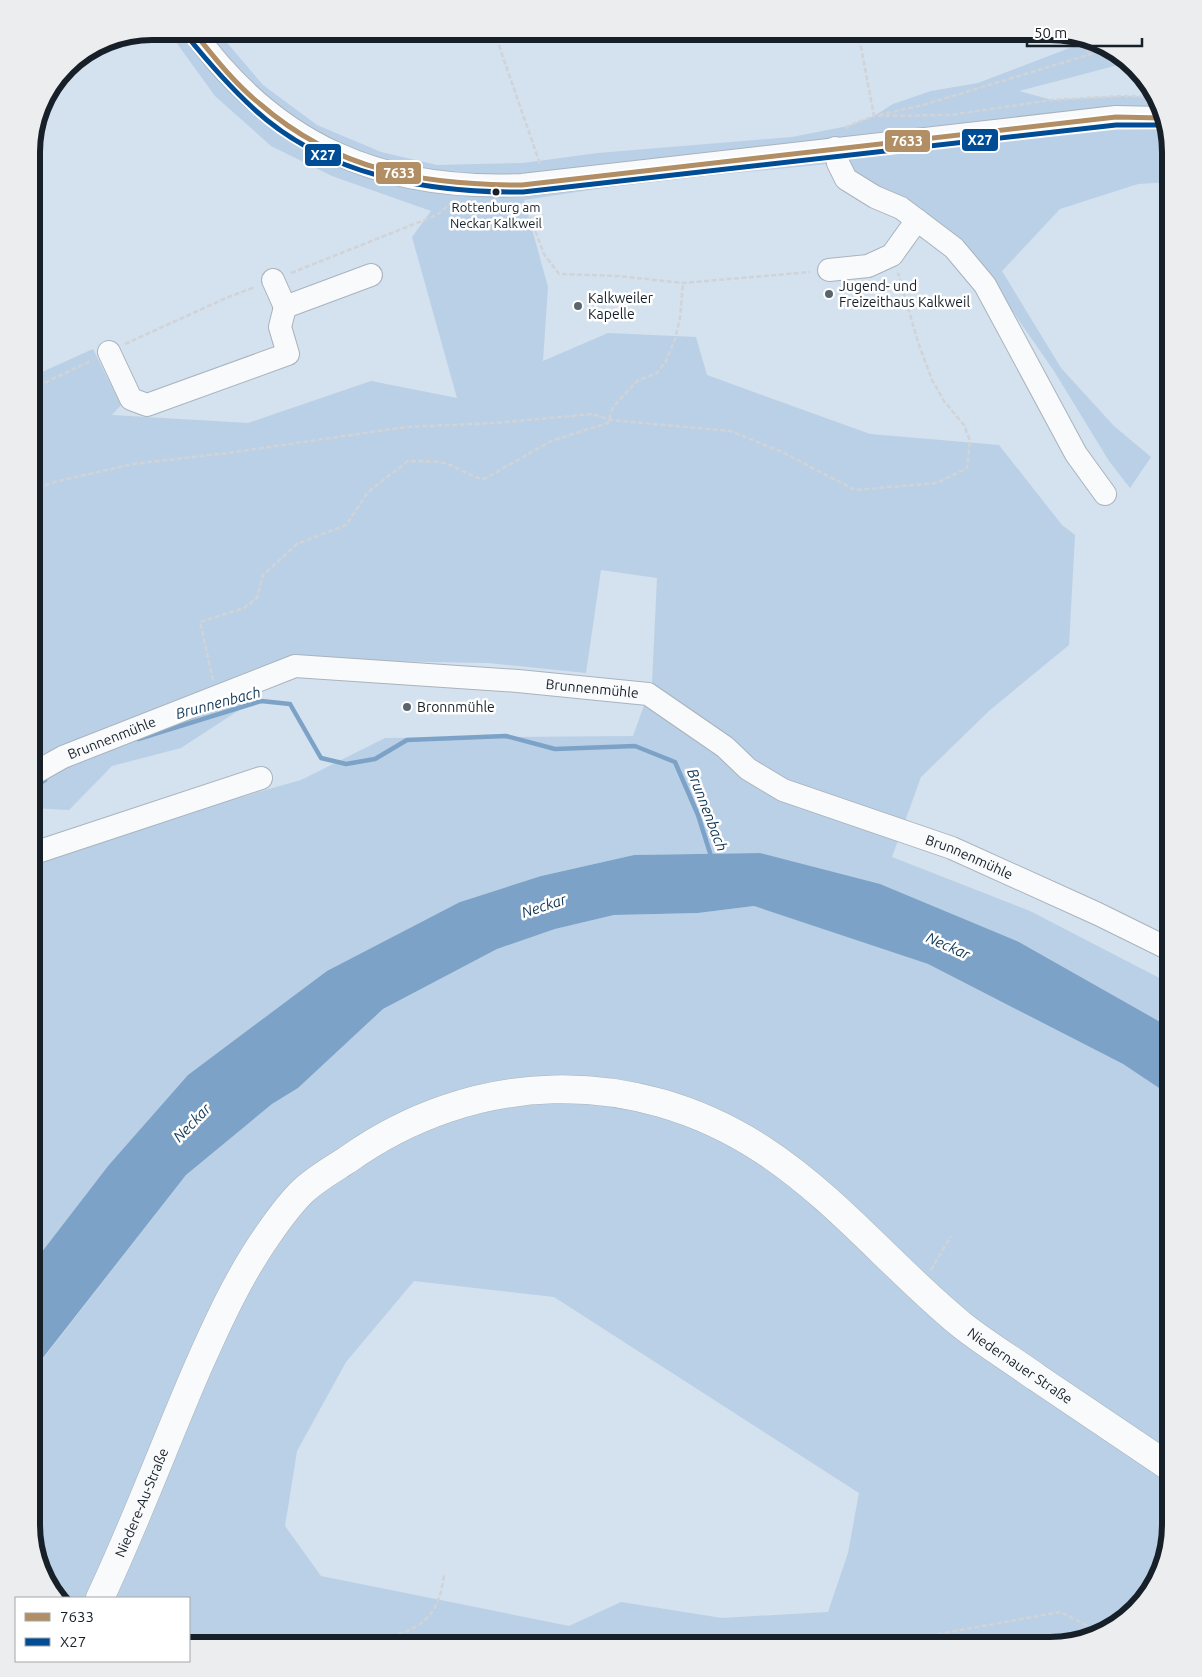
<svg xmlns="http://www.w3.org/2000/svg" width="1202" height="1677" viewBox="0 0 1202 1677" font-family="Ubuntu,sans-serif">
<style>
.green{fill:#bad0e6;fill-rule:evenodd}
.water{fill:#7ca3c7}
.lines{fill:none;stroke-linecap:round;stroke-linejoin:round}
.stream{stroke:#7ca3c7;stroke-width:4.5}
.minor-casing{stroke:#a9b3bd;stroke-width:24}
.major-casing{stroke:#a9b3bd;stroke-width:29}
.path{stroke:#d0d3d7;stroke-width:2.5;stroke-dasharray:5 2.5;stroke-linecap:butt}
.minor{stroke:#f9fafc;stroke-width:22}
.major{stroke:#f9fafc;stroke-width:28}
.bus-1-casing{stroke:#fff;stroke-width:9}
.bus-2-casing{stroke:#fff;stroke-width:9}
.bus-1{stroke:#b28e64;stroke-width:5}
.bus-2{stroke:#014d95;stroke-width:5}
.bus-dot{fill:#172028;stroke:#fff;stroke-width:2}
.poi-dot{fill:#59646d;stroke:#fff;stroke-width:2}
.labels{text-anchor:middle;stroke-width:5;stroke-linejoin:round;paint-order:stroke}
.bus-label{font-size:13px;fill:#172028;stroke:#fff}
.poi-label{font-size:14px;fill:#172028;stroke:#fff;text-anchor:start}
.street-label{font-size:14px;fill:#172028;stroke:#fff}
.water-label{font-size:15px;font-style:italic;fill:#103756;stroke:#fff}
.rim{fill:none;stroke:#172028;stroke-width:6}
.line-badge{stroke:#fff;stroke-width:2}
.badge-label{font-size:14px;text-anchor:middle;font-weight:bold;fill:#fff}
</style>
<rect width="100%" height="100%" fill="#d4e1ee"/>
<path class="green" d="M168 31H217L263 85 317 125 381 152 437 165 523 163 598 153 792 137 848 126 874 116 893 104 931 91 978 83 1088 41 1111 48 1126 63 1019 91 1052 100 1123 96 1156 97 1171 152V182L1138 184 1060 209 1002 271 1061 368 1114 426 1151 457 1130 488 1109 461 1054 371 975 257 838 163 636 183 524 200 548 287 543 361 608 333 696 337 707 375 870 434 999 445 1062 525 1075 535 1069 645 990 710 921 777 892 857 1030 911 1171 984V1028L1019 942 760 853 634 855 541 876 460 902 108 1166 31 1266V865L64 847 301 780 385 738 633 736 652 683 657 578 601 570 586 673 488 663 317 660 257 689 253 701 181 748 112 766 69 810 31 808V377L93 349 121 405 112 415 248 423 371 381 457 398 412 237 431 211 332 176 271 146 215 96Z
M754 906 928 964 1123 1064 1171 1096V1525L1155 1585 1111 1629 1050 1646H189V1598H60L48 1586 31 1525V1374L186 1175 272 1104 298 1088 383 1009 497 949 555 929 614 915 698 913ZM414 1281 554 1297 859 1493 848 1553 828 1612 722 1618 621 1602 569 1626 321 1576 285 1526 297 1451 346 1362Z"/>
<path class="water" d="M760 853 880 884 1019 942 1171 1028V1096L1123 1064 928 964 754 906 698 913 614 915 555 929 497 949 383 1009 298 1088 272 1104 186 1175 31 1373V1266L108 1166 188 1075 327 971 460 902 541 876 634 855Z"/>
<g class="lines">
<path class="stream" d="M138 739 261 701 290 704 321 758 346 764 375 759 407 740 506 736 555 749 635 746 675 762 698 815 711 856
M31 788 45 780"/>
<defs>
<g id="minor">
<path d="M193 31C276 146 382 191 522 185L1116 117 1162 118"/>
<path d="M835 148 838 163 846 179 875 197 901 208 917 220 954 248 985 285 1076 454 1105 494"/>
<path d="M829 270 868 266 892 255 917 220"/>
<path d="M273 280 285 307 371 275"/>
<path d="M109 352 131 399 147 405 288 354 280 327 285 307"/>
<path id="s1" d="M31 775 63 757 295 666 518 681 648 694 725 747 748 769 783 790 952 848 1098 914 1171 950"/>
<path d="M31 854 261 778"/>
</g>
<g id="major">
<path id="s2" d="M100 1598C136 1522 165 1443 198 1367 218 1322 239 1276 267 1236 278 1220 291 1202 304 1190 317 1178 333 1169 347 1160 473 1070 633 1065 763 1150 838 1199 894 1270 963 1326 986 1344 1012 1360 1036 1377 1081 1407 1126 1438 1171 1468"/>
</g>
</defs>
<use href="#minor" class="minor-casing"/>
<use href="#major" class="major-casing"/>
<path class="path" d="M494 31 540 164
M858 31 874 116 950 115 1052 100 1123 96 1156 97
M1086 40 1088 55
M879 115 923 105 1111 48
M846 129 848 126 874 116
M525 203 544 254 559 274 618 276 683 283 810 272
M291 273 437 215 452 202
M125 344 226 298 255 287
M31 389 93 360
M31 491 54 482 133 464 228 453 406 427 495 423 593 414 610 420 730 431 782 452 855 490 937 483 967 468 970 441 964 425 944 401 932 380 918 342 898 273
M213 680 200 622 244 608 257 598 263 575 297 544 346 525 368 492 408 461C420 462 436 460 447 464 460 468 470 477 484 479L551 441 608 423 613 407 637 381 657 373 666 361 675 339 680 318 683 283
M931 1270 951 1236
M391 1637C426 1626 439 1613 444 1575
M332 1646 364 1637 389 1638 449 1646
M871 1646 1061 1612 1099 1632"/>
<use href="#minor" class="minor"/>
<use href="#major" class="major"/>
<defs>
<path id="bus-1" d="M193 31C214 57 234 83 260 104 337 171 423 185 522 185L1116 117 1162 118"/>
<path id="bus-2" d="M187 36C208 62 229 86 254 109 327 176 427 193 523 192L1116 125H1162"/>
</defs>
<use href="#bus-1" class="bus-1-casing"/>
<use href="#bus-2" class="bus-2-casing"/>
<use href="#bus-1" class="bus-1"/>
<use href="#bus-2" class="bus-2"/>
</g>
<circle class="bus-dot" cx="496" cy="192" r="4.5"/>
<g class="poi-dot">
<circle cx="829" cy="294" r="5"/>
<circle cx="578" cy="306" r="5"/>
<circle cx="407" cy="707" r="5"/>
</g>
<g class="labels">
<g class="bus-label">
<text x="496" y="212">Rottenburg am<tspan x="496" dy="16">Neckar Kalkweil</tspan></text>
</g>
<g class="poi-label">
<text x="839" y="291">Jugend- und<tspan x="839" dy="16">Freizeithaus Kalkweil</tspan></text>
<text x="588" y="303">Kalkweiler<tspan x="588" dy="16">Kapelle</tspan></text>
<text x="417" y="712">Bronnmühle</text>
</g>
<g class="street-label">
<text dy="5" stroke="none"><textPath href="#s1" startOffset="584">Brunnenmühle</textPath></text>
<text dy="5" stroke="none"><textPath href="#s1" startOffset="89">Brunnenmühle</textPath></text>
<text dy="5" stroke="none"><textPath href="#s1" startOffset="1004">Brunnenmühle</textPath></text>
<text dy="5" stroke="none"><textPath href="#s2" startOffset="1290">Niedernauer Straße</textPath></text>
<text dy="5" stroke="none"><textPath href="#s2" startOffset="104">Niedere-Au-Straße</textPath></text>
</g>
<g class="water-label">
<text transform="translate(218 703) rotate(-15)" y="5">Brunnenbach</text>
<text transform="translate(707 810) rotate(69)" y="5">Brunnenbach</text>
<text transform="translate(544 906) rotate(-18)" y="5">Neckar</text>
<text transform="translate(948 946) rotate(24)" y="5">Neckar</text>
<text transform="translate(192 1123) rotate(-46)" y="5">Neckar</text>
</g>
</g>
<path d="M0 0H1202V1677H0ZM152 40H1050A112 112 0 0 1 1162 152V1525A112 112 0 0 1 1050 1637H152A112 112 0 0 1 40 1525V152A112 112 0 0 1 152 40Z" fill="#ecedee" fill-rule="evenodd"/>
<path class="rim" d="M152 40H1050A112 112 0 0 1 1162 152V1525A112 112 0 0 1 1050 1637H152A112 112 0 0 1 40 1525V152A112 112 0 0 1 152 40Z"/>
<g class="line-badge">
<rect x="961" y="128" width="38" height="24" rx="5" fill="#014d95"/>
<rect x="884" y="129" width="47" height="24" rx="5" fill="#b28e64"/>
<rect x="304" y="143" width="38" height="24" rx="5" fill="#014d95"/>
<rect x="375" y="161" width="47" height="24" rx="5" fill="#b28e64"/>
</g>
<g class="badge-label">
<text x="980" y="145">X27</text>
<text x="907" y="146">7633</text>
<text x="323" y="160">X27</text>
<text x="399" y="178">7633</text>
</g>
<rect x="15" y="1597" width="175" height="65" fill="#ffffff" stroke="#a2a6a9"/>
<rect x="25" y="1613" width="25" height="8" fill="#b28e64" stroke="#a2a6a9"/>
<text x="60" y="1622" font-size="15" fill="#172028">7633</text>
<rect x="25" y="1638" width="25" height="8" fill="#014d95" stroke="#a2a6a9"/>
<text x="60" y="1647" font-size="15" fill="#172028">X27</text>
<path d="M1027 38v8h115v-8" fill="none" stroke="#172028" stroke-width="2.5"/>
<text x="1034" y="38" font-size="15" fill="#172028" stroke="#ffffff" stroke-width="4" paint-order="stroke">50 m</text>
</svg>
